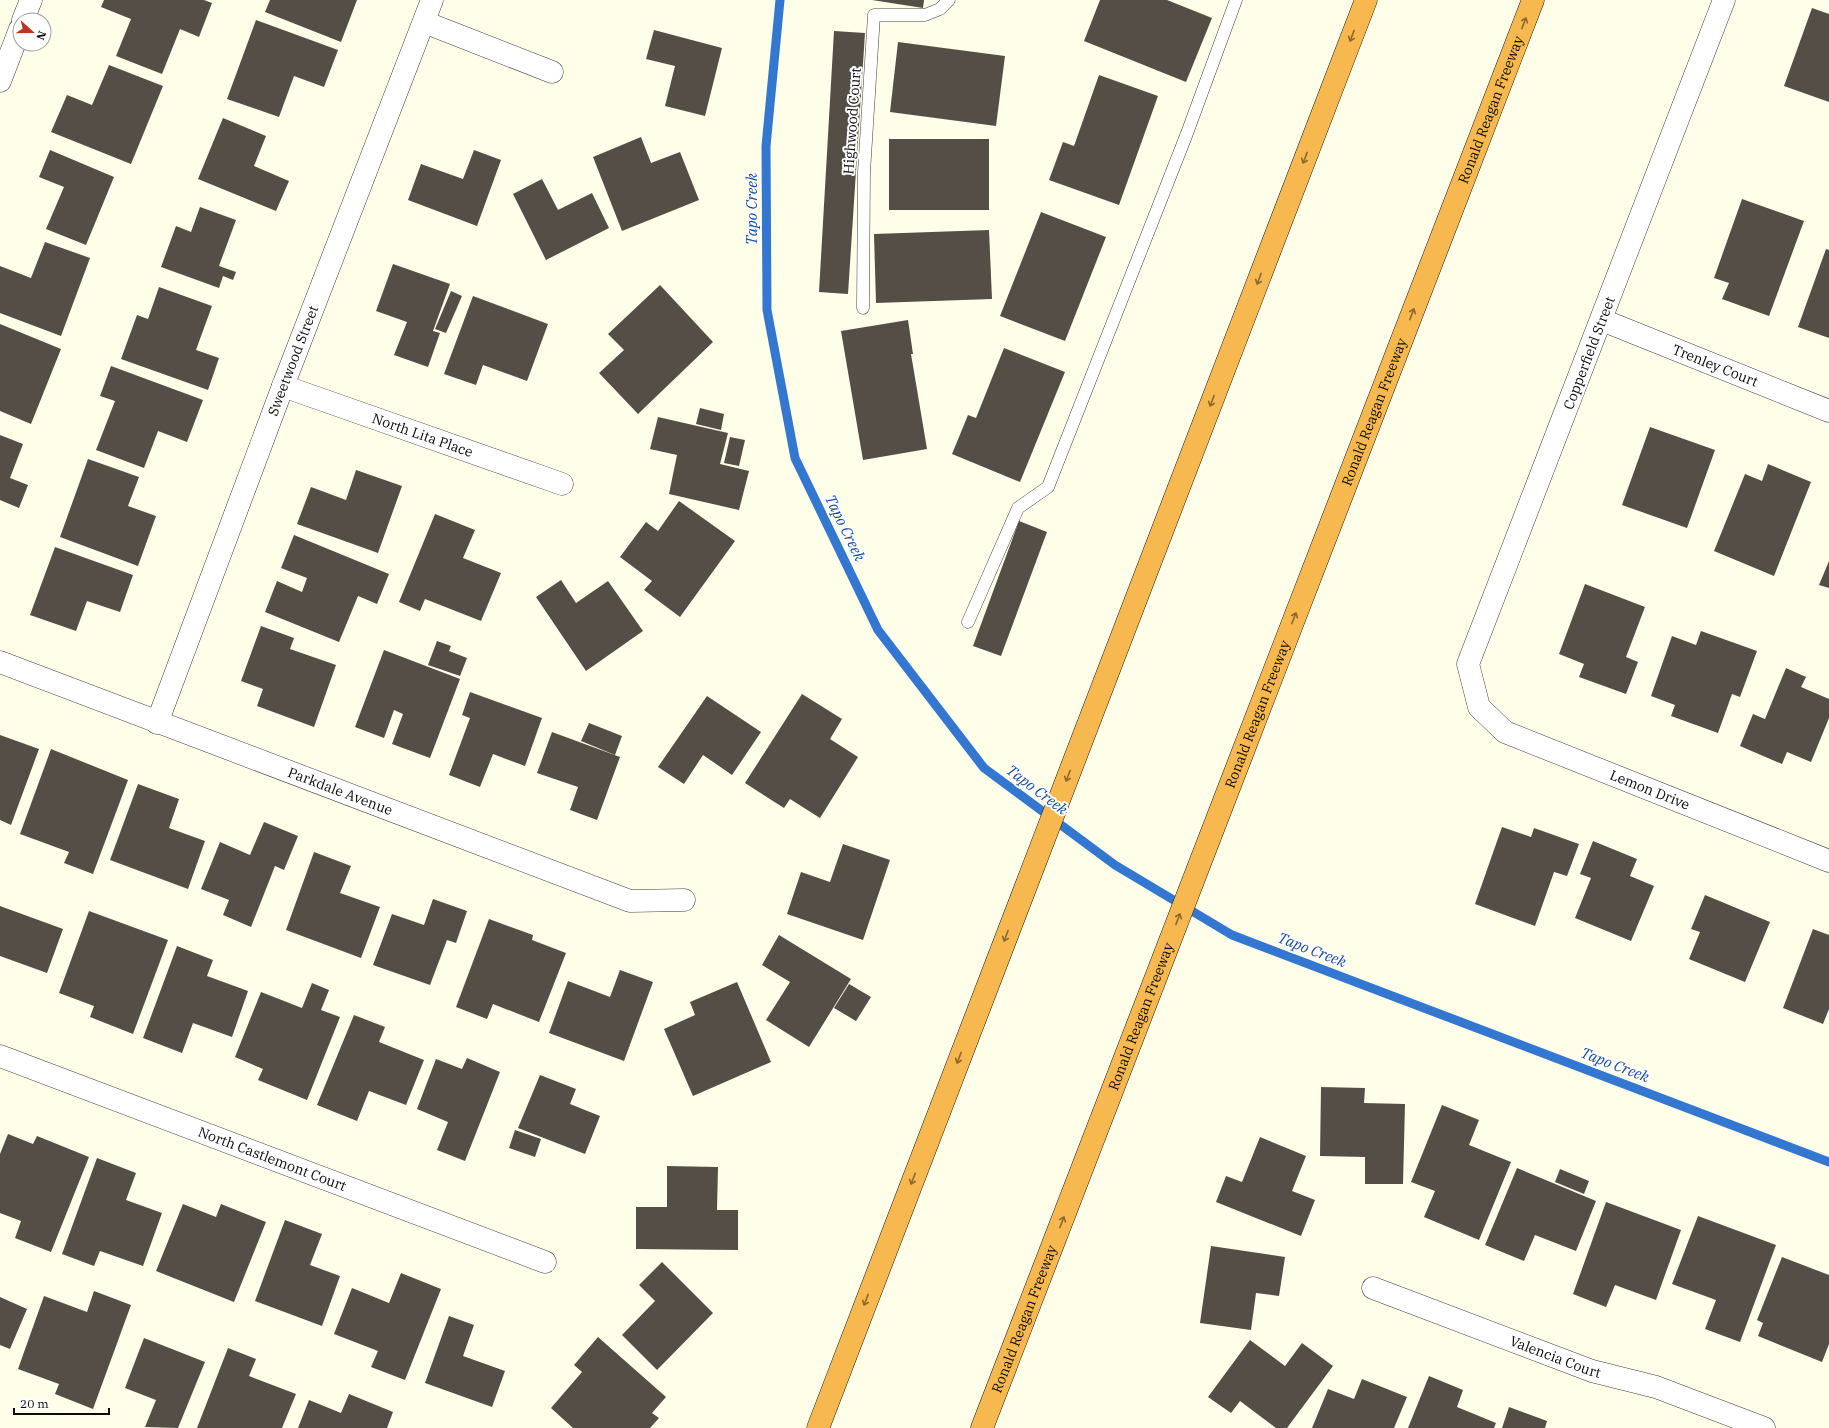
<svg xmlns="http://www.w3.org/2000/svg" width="1829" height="1428" viewBox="0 0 1829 1428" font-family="'IBM Plex Serif',serif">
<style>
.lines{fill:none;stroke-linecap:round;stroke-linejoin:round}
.stream{stroke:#3377d0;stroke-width:9}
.building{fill:#544e47}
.lane-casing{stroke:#3e3e3e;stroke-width:13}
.street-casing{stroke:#3e3e3e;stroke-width:23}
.highway-casing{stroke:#1c1c1c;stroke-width:23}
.lane{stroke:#fff;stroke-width:12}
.street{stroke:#fff;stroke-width:22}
.highway{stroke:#f7b84f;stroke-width:22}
.oneway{stroke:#8d6a30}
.labels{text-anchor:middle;stroke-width:4;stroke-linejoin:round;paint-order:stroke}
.street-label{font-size:14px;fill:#0b0b0b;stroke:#fff}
.water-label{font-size:15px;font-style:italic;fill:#134a9e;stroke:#fff}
</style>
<rect width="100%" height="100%" fill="#fffee9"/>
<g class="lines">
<path class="stream" d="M780 0 766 146 767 310 795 458 878 630 984 768 1115 865 1232 935 1829 1162"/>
</g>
<path class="building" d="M104 0H204L212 3 199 37 180 29 162 74 116 56 131 19 101 7Z
M270 0H357L341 42 265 12Z
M872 0H924L923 8Z
M1100 0H1167L1212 18 1186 82 1084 41Z
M1812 8 1829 14V102L1784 86Z
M256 20 338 50 324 87 294 76 279 117 227 99Z
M654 30 722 48 705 116 665 106 675 66 646 59Z
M834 31 865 33 848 294 819 292Z
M898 42 1005 56 996 126 890 112Z
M109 65 163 86 131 164 51 132 67 95 92 105Z
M1099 75 1158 96 1119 205 1049 180 1063 142 1074 146Z
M223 118 266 136 254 166 289 181 276 211 198 179Z
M641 137 651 163 680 152 699 200 622 231 593 157Z
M889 139H989V210H889Z
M50 150 114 177 86 245 46 229 64 187 39 177Z
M474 150 501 160 477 226 408 200 421 164 463 179Z
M542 179 558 210 592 193 609 228 546 260 513 194Z
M1742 199 1804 221 1769 316 1722 299 1729 283 1714 278Z
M200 207 236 220 219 266 236 272 233 280 223 276 219 288 161 267 176 226 191 232Z
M1041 212 1106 237 1065 341 1000 316Z
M989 230 992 299 876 303 874 234Z
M45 242 90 258 61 336 0 313V266L31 278Z
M1826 249 1829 250V338L1798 327Z
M393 264 450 284 433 331 440 333 428 367 394 355 407 322 376 311Z
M660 285 713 342 638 414 599 373 624 350 608 334Z
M159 287 212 306 196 350 219 358 208 390 121 359 137 315 148 319Z
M451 291 462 296 446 333 435 329Z
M473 296 548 324 527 381 483 365 476 385 444 374Z
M908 320 913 354H911L927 449 863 460 841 331Z
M0 324 61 349 31 424 0 411Z
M1004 348 1065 372 1020 482 952 454 968 415 976 418Z
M111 366 203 400 187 442 158 431 144 468 96 450 115 401 100 396Z
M700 408 724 414 721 430 696 424Z
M658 417 728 433 720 464 749 471 739 510 669 494 677 455 650 449Z
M1650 427 1715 450 1687 528 1622 505Z
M0 435 23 444 10 478 28 485 19 508 0 500Z
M730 437 745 440 739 466 724 463Z
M88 459 139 477 128 506 156 516 138 566 60 537Z
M1768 464 1811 482 1774 576 1714 551 1745 474 1762 481Z
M356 470 402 486 378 553 297 524 311 487 346 500Z
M679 501 735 541 680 617 644 590 652 581 620 557 646 522 658 531Z
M435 514 475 530 463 558 501 573 481 621 425 599 420 611 399 602Z
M1019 521 1047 532 1001 656 973 646Z
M294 535 389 574 377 604 358 596 339 642 265 612 277 581 302 592 307 578 281 568Z
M55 547 133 575 120 612 87 601 76 631 30 615Z
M1829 561V588L1819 585Z
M561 580 576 603 608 581 643 631 586 671 536 597Z
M1585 584 1645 607 1626 657 1638 662 1626 694 1579 677 1584 664 1559 654Z
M261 626 294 638 290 649 336 665 314 727 257 706 263 689 241 681Z
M1701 631 1757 651 1740 697 1732 694 1718 733 1671 716 1675 705 1651 696 1672 636 1696 645Z
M437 641 451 646 449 651 467 658 460 676 428 665Z
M384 650 460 679 430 758 392 744 403 714 394 710 384 738 355 727Z
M1786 668 1806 677 1801 687 1829 699V718L1811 762 1787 752 1782 764 1740 746 1753 714 1765 719Z
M470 692 542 718 525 766 493 754 480 787 449 775 470 718 462 715Z
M802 694 842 719 830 739 858 757 820 818 790 799 784 808 745 783Z
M707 696 761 732 732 775 703 755 684 784 658 767Z
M589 723 622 736 615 755 581 741Z
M552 732 620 757 597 820 570 810 578 787 537 773Z
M0 735 39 749 11 825 0 820Z
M51 749 128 780 93 874 64 863 69 852 20 834Z
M138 784 179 799 169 828 205 841 188 889 110 860Z
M264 822 298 836 284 870 275 866 251 927 223 915 229 900 201 889 220 842 250 855Z
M1502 827 1531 837 1534 828 1579 844 1567 876 1554 872 1535 926 1475 904Z
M1593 841 1637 859 1630 876 1654 886 1631 941 1575 918 1591 878 1580 874Z
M843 844 890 860 863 940 787 914 801 872 830 882Z
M314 852 351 866 340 893 380 907 361 958 286 930Z
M1705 895 1770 922 1745 982 1689 959 1700 932 1691 929Z
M433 899 467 911 456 943 447 940 430 985 373 965 392 914 424 925Z
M0 906 63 929 47 973 0 956Z
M89 911 168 940 133 1034 90 1017 94 1006 59 993Z
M489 919 533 935 532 940 566 953 539 1022 493 1004 487 1019 456 1007Z
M1813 929 1829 935V1009L1823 1024 1783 1008Z
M779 935 851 979 809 1047 766 1020 790 982 762 965Z
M177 946 213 960 207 976 248 991 232 1037 193 1023 182 1053 143 1038Z
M620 970 653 982 624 1061 549 1033 568 981 610 997Z
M737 982 771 1062 693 1096 664 1029 695 1015 690 1002Z
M312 983 329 990 321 1010 340 1017 307 1100 258 1080 263 1069 235 1057 261 992 302 1008Z
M849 984 871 997 856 1021 834 1008Z
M354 1015 385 1027 379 1042 424 1060 406 1105 369 1091 357 1121 317 1105Z
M467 1058 500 1072 465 1161 437 1150 448 1122 417 1109 436 1059 462 1069Z
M540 1075 576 1089 570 1104 600 1116 585 1154 518 1128Z
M1321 1087 1365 1088 1364 1103 1405 1104 1403 1184H1365V1157L1320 1156Z
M1442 1105 1479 1120 1469 1145 1511 1162 1479 1240 1424 1217 1435 1191 1411 1182Z
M515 1130 541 1139 535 1157 509 1148Z
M8 1134 33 1144 37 1136 89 1157 51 1252 15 1238 21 1221 0 1213V1154Z
M1260 1137 1306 1156 1292 1191 1315 1200 1301 1236 1216 1202 1226 1176 1242 1182Z
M97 1158 136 1173 126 1200 162 1213 143 1266 100 1251 94 1266 62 1254Z
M667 1166 718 1167 717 1210H738V1250L636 1249V1207H667Z
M1517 1168 1596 1201 1576 1251 1535 1235 1524 1261 1485 1245Z
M1560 1169 1589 1181 1584 1194 1555 1182Z
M1606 1202 1681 1230 1656 1300 1615 1285 1606 1307 1573 1294Z
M183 1204 216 1217 221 1204 266 1222 234 1302 156 1271Z
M1698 1216 1776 1245 1740 1342 1705 1329 1716 1300 1672 1284Z
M285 1220 322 1234 310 1265 340 1276 322 1326 255 1301Z
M1211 1246 1285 1257 1279 1296 1256 1293 1251 1330 1200 1323Z
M1782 1257 1829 1275V1344L1822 1362 1758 1336 1763 1323 1757 1320Z
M662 1262 713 1313 657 1370 622 1335 655 1301 639 1285Z
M401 1273 441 1289 405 1380 371 1367 378 1351 334 1334 352 1288 389 1303Z
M94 1291 131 1305 93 1409 55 1394 59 1384 18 1369 44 1296 87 1312Z
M0 1297 27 1309 10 1349 0 1345Z
M449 1316 474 1325 463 1356 505 1371 492 1407 425 1383Z
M598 1337 666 1397 652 1413 659 1418 650 1428H573L551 1408 582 1372 574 1365Z
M144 1338 205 1362 178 1428 145 1427 156 1400 125 1388Z
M1250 1340 1285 1366 1302 1343 1333 1366 1287 1428H1276L1240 1401 1231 1413 1208 1397Z
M228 1348 256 1359 249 1376 296 1394 282 1428H197Z
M1429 1376 1463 1390 1457 1407 1496 1423 1494 1428H1408Z
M1362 1379 1407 1397 1394 1428H1312L1328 1389 1354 1399Z
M349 1394 393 1412 387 1428H298L309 1400 341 1413Z
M1509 1407 1547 1421 1545 1428H1502Z"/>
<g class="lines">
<defs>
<path id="lane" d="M863 308 864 172 874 15H925L940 9 949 0
M968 622 1018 508 1048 487 1186 136 1236 0"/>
<g id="street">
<path id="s1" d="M1724 0 1468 664 1479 707 1505 732 1829 861"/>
<path d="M23 20 31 0"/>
<path d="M424 22 552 72"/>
<path d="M0 81 20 29"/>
<path id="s2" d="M1602 320 1829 411"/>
<path id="s3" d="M283 386 562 484"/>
<path id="s4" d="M0 662 630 901 684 900"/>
<path id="s5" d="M157 723 283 386 432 0"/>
<path id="s6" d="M0 1056 545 1262"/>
<path id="s7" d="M1373 1288 1592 1371 1656 1387 1764 1428"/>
</g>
<g id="highway">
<path d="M818 1428 1366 0"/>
<path id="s8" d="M982 1428 1533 0"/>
</g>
</defs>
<use href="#lane" class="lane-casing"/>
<use href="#street" class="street-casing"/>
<use href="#highway" class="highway-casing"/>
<use href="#lane" class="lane"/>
<use href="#street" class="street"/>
<use href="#highway" class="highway"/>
</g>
<defs><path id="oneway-shaft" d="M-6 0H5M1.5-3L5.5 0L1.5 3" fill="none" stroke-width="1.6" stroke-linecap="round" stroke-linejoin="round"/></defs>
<g class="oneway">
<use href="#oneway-shaft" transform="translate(1524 23) rotate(-69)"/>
<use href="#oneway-shaft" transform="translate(1352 36) rotate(111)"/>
<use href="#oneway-shaft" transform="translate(1305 158) rotate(111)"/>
<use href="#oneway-shaft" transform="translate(1259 279) rotate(111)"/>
<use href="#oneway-shaft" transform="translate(1412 314) rotate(-69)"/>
<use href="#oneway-shaft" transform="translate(1212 401) rotate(111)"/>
<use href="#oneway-shaft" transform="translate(1294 618) rotate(-69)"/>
<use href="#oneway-shaft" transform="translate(1068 776) rotate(111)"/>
<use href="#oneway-shaft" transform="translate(1178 919) rotate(-69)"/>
<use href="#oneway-shaft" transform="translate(1006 936) rotate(111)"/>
<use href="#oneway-shaft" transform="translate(959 1058) rotate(111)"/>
<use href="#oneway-shaft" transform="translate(913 1179) rotate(111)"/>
<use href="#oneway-shaft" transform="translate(1062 1222) rotate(-69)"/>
<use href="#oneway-shaft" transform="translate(866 1300) rotate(111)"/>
</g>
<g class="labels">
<g class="street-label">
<text dy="5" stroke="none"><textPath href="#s8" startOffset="1413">Ronald Reagan Freeway</textPath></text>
<text transform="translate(852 121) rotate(-86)" y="5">Highwood Court</text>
<text transform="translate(1589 353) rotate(-69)" y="5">Copperfield Street</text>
<text dy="5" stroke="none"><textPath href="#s5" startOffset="387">Sweetwood Street</textPath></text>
<text dy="5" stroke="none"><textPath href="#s2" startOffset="122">Trenley Court</textPath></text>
<text dy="5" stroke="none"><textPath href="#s8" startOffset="1089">Ronald Reagan Freeway</textPath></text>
<text dy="5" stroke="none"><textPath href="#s3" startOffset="148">North Lita Place</textPath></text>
<text dy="5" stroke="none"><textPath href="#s8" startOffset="765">Ronald Reagan Freeway</textPath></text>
<text dy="5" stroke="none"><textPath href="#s1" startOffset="948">Lemon Drive</textPath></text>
<text dy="5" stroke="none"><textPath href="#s4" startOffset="364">Parkdale Avenue</textPath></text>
<text dy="5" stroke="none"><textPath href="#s8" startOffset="441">Ronald Reagan Freeway</textPath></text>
<text dy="5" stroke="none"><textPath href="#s6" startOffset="291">North Castlemont Court</textPath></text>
<text dy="5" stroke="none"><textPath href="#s8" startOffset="117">Ronald Reagan Freeway</textPath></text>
<text dy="5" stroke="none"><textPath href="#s7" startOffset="195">Valencia Court</textPath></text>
</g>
<g class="water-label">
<text transform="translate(752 209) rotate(-90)" y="5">Tapo Creek</text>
<text transform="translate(845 528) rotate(64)" y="5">Tapo Creek</text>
<text transform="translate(1037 790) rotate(37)" y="5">Tapo Creek</text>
<text transform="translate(1312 950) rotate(21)" y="5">Tapo Creek</text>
<text transform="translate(1615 1065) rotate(21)" y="5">Tapo Creek</text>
</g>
</g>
<g transform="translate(32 32) rotate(111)"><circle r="19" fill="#ffffff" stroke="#9d9d9d"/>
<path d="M0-3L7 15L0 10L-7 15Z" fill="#bd3421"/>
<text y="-6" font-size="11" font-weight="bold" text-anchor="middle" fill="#0b0b0b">N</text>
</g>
<path d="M14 1408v6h95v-6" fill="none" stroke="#0b0b0b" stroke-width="2"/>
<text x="20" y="1408" font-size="12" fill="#0b0b0b" stroke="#ffffff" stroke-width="3" paint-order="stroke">20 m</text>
</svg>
